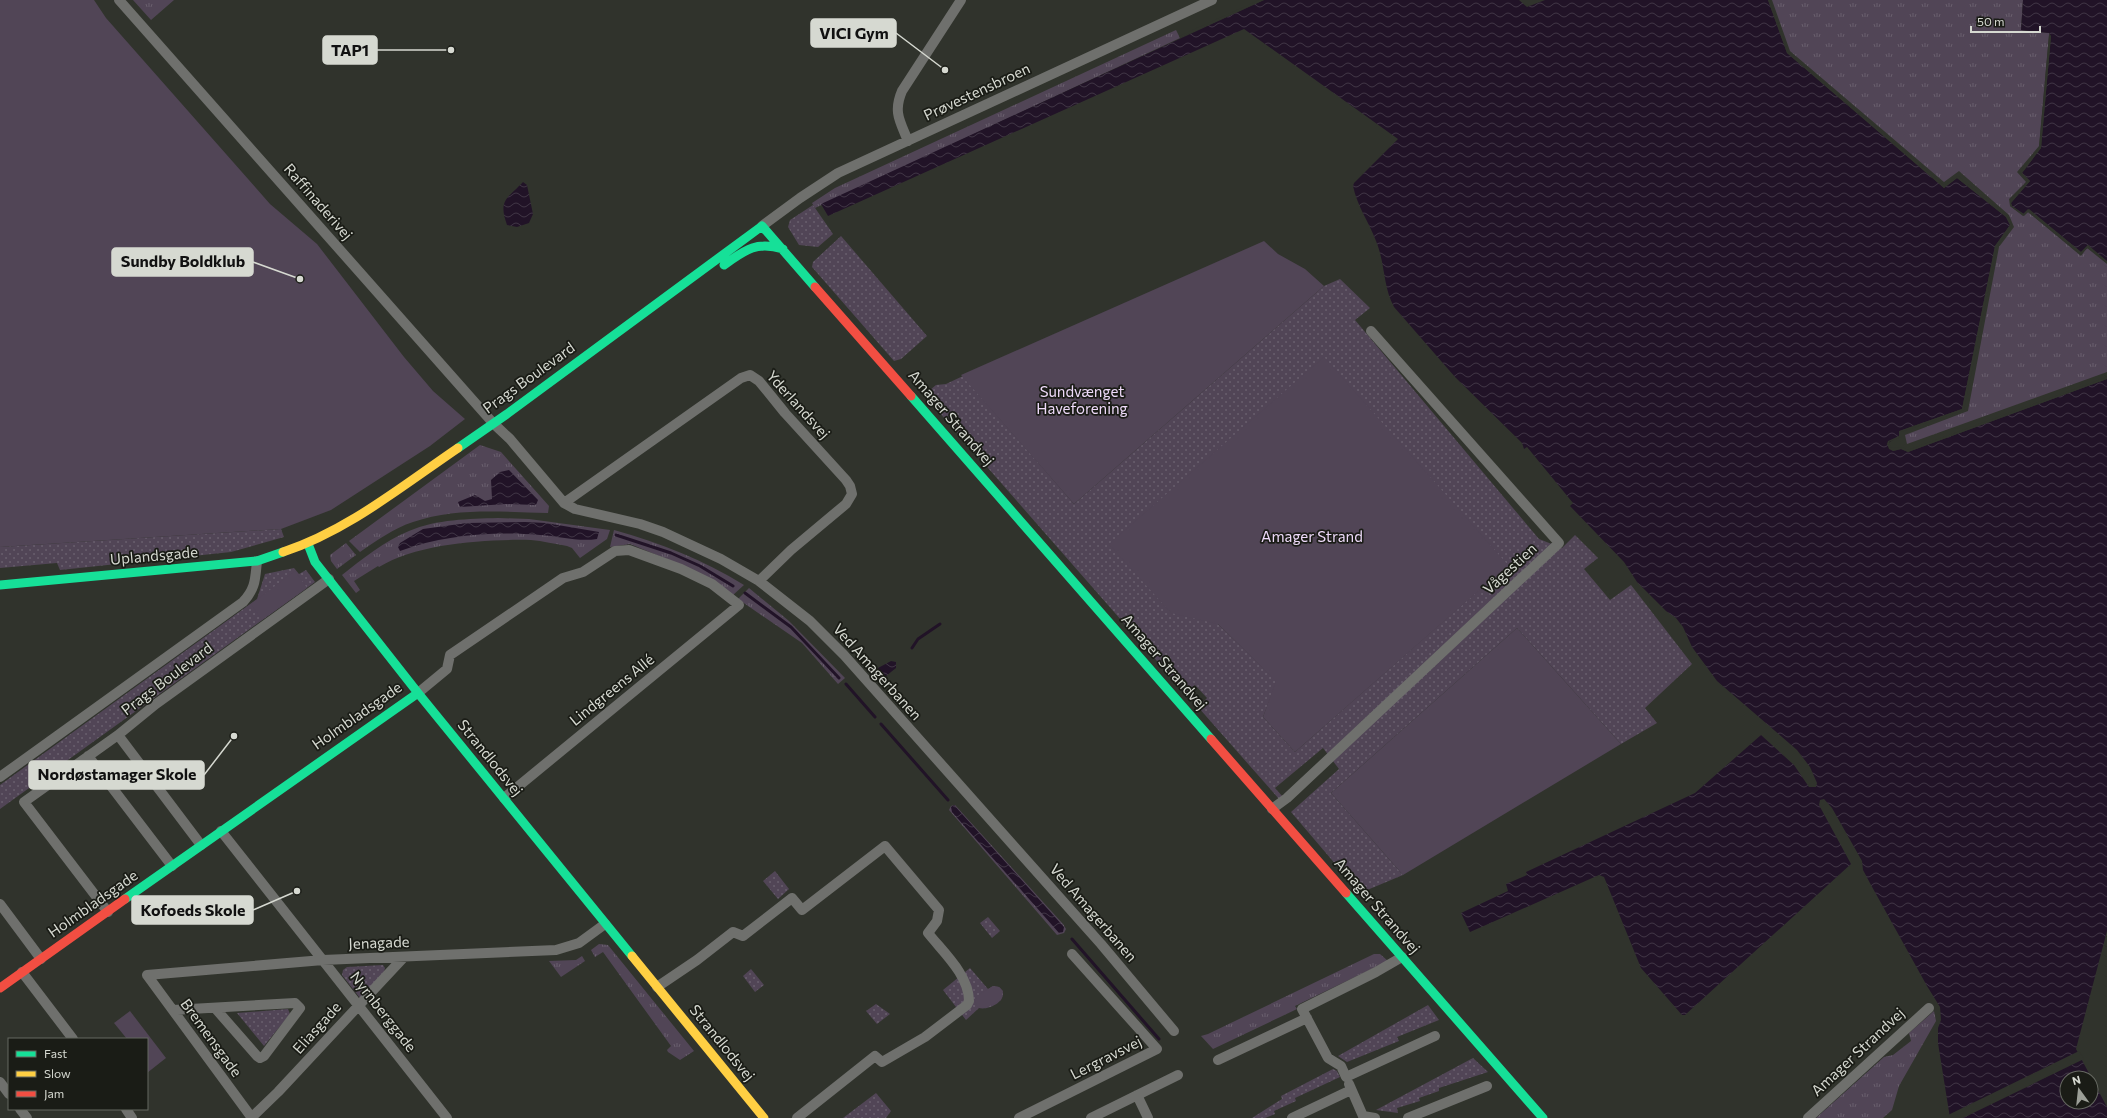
<svg xmlns="http://www.w3.org/2000/svg" width="2107" height="1118" viewBox="0 0 2107 1118" font-family="Commissioner,sans-serif">
<style>
.grass{fill:url(#grass-tufts)}
.park{fill:url(#park-dots);fill-rule:evenodd}
.garden{fill:#514556}
.water{fill:url(#water-waves);fill-rule:evenodd}
.pier{fill:#30332c}
.lines{fill:none;stroke-linecap:round;stroke-linejoin:round}
.stream{stroke:#211327;stroke-width:3}
.street{stroke:#6f706d;stroke-width:10}
.fast{stroke:#16e098;stroke-width:9}
.slow{stroke:#ffcf43;stroke-width:9}
.jam{stroke:#f24e42;stroke-width:9}
.labels{text-anchor:middle;stroke-width:3.5;stroke-linejoin:round;paint-order:stroke}
.street-label{font-size:15px;fill:#d6d9d1;stroke:#1a1c16}
.park-label{font-size:15px;fill:#eedaf9;stroke:#1a1c16}
.leader{fill:none;stroke:#d6d9d1;stroke-width:1.5}
.callout-dot{fill:#d6d9d1;stroke:#1a1c16;stroke-width:1.5}
.callout{fill:#d6d9d1;stroke:#d6d9d1;stroke-width:1.5}
.callout-label{font-size:16px;text-anchor:middle;font-weight:bold;fill:#111}
</style>
<defs>
<pattern id="grass-tufts" width="24" height="20" patternUnits="userSpaceOnUse"><rect width="24" height="20" fill="#514556"/><path d="M3 7l-1-3M5 7V3M7 7l1-3M15 17l-1-3M17 17v-4M19 17l1-3" fill="none" stroke="#695f6d"/></pattern>
<pattern id="park-dots" width="8" height="8" patternUnits="userSpaceOnUse"><rect width="8" height="8" fill="#514556"/><path d="M2 2h.1M6 6h.1" fill="none" stroke="#695f6d" stroke-width="1.8" stroke-linecap="round"/></pattern>
<pattern id="water-waves" width="16" height="10" patternUnits="userSpaceOnUse"><rect width="16" height="10" fill="#211327"/><path d="M0 5q4-4 8 0t8 0" fill="none" stroke="#403545"/></pattern>
</defs>
<rect width="100%" height="100%" fill="#30332c"/>
<path class="grass" d="M133 0H174L151 20Z
M1772 0H2023L2021 30 2049 33V35L2039 146 2017 172 2026 182 2009 199 2010 206 2024 216 2028 212 2081 256 2087 248 2107 264V372L1907 444 1905 435 1968 411 1999 247 2014 227 2009 215 1959 171 1944 182 1790 51Z
M1176 30 1180 38 815 208 812 203 835 188Z
M480 445 501 452 549 506 548 513C504 512 456 507 413 522 394 528 376 541 360 552L349 541Z
M498 518 529 519 610 530 607 539 580 558 572 548 567 546C555 544 543 541 531 540 486 539 418 543 379 567L378 566 354 581 360 590 356 593 342 575C362 559 385 541 409 531 437 519 469 519 498 518Z
M614 530C660 543 704 560 744 585L733 595 681 565 630 544 610 547Z
M346 543 356 555 337 569 331 561 330 555Z
M749 588 789 621 845 678 838 684 802 643 738 599Z
M955 805 1063 924 1066 929 1064 933 1057 935 949 810 951 806Z
M599 944 608 945 694 1051 680 1060 668 1052 667 1050 671 1046 603 952 595 957 591 950Z
M1374 954H1380L1388 961 1295 1006 1297 1009 1213 1049 1201 1036 1208 1034Z
M582 956 585 961 561 977 549 961 576 960Z
M1934 1011 1936 1021 1899 1086 1892 1110 1883 1118H1816L1884 1057 1893 1055 1911 1041 1909 1033Z"/>
<path class="park" d="M813 205 833 234 818 247 799 245 788 227 790 220Z
M841 236 927 336 901 359 894 361 812 267 813 262Z
M1340 279 1370 308 1355 320 1539 539 1562 548 1575 535 1598 558 1584 569 1610 600 1631 585 1692 664 1645 708 1657 723 1621 744 1517 628 1331 793 1403 875 1360 893 1291 812 1339 769 1323 748 1275 788 1283 797 1279 799 1198 707 1207 698 1195 685 1185 693 924 395 936 385 946 384 963 376 1074 504 1324 286ZM1507 565 1295 752 1263 717 1277 681 1218 624Z
M281 529 284 537 231 552 60 570 57 563 0 568V547Z
M294 568 299 574 306 570 315 582 0 809V785L257 599 265 574Z
M775 871 789 889 778 899 763 881Z
M988 917 1000 931 992 938 980 923Z
M383 965 385 968 384 972 360 998 342 975 343 970 347 967Z
M970 968 988 989 993 986 999 987C1012 998 990 1011 979 1008L966 1020 943 990Z
M751 969 764 985 755 992 743 976Z
M876 1004 890 1014 877 1024 866 1011Z
M1428 1005 1439 1020 1397 1037 1399 1041 1347 1062 1338 1056Z
M288 1009 290 1014 264 1046 237 1013Z
M1473 1058 1488 1072 1439 1088V1091L1419 1098 1420 1101 1397 1108 1398 1113 1376 1110Z
M1333 1069 1337 1071 1340 1077 1295 1098 1296 1101 1274 1111 1275 1114 1265 1118H1252L1282 1099 1281 1096Z
M876 1093 891 1111 886 1118H843Z"/>
<path class="garden" d="M0 0H94L106 18 270 204 317 244 404 357 433 391 465 419 430 446 331 510 281 529 0 547Z
M1264 241 1278 254 1305 269 1324 286 1074 504 961 375Z
M1324 357 1508 565 1295 752 1263 717 1276 681 1218 624 1171 613 1109 544Z
M295 571 307 588 262 620 251 604Z
M1517 628 1621 744 1403 875 1331 793Z
M993 986 999 987 1003 991 1001 1000 986 1008 978 1007 975 1002 977 996Z
M130 1011 166 1058 147 1073V1039H127L114 1023Z"/>
<path class="water" d="M1264 0H1519L1527 7 1545 0H1768L1787 53 1944 188 1957 178 2006 217 2010 225 1995 246 1962 409 1900 431V435L1887 444 1893 451 1901 449 1908 452 2107 379V931L2076 1049 2107 1107V1118H1950L1938 1043V1028L1941 1020 1940 1007 1927 986 1871 885 1863 870 1862 861 1832 808 1824 799 1820 800 1819 805 1851 864 1685 1015H1682L1641 968 1604 877 1599 875 1470 932 1461 913 1508 891 1506 884 1527 875 1526 872 1695 793 1761 735 1794 765 1809 787H1816L1817 783 1810 767 1797 750 1717 681 1692 647 1683 627 1676 618 1666 611 1637 582 1624 562 1570 506 1573 503 1527 447 1524 449 1522 443 1455 377 1394 307C1383 287 1385 262 1376 241 1369 222 1357 206 1353 186L1354 183 1398 139 1244 29 828 216 821 204ZM2067 1078H2091V1102H2067Z
M2023 0H2107V261L2088 245 2081 252 2029 209 2024 214 2012 206 2011 203 2030 181 2022 173 2041 148 2051 36 2049 33 2021 30Z
M523 182 527 185 533 214 529 223 517 227 507 225C498 200 507 199 523 182Z
M509 470 538 500 536 505 506 504 460 507 458 502 475 495 485 501 492 499 491 480 500 472Z
M525 522 546 523 599 532 597 539C578 542 559 536 540 535 494 531 443 535 400 551L398 547 400 543 423 529 467 523Z
M891 661 896 662V668L886 676 879 675 878 668Z
M954 805 1064 927 1063 932 1059 933 952 812 951 807Z"/>
<path class="pier" d="M1259 0H1264L1180 38 1179 36Z
M1768 0H1770L1788 52 1944 185 1958 176 2007 216 2012 225 1997 247 1964 410 1901 432V437L1889 442 1891 448 1902 447 1908 450 2107 377V379L1908 452 1901 449 1893 451 1889 449 1887 444 1888 441 1899 436V431L1962 409 1995 246 2010 225 2006 217 1957 178 1944 188 1787 53Z
M2049 35 2051 36 2041 148 2022 173 2030 181 2011 203 2012 206 2023 214 2028 209 2081 252 2088 245 2107 263 2088 248 2080 254 2028 212 2023 216 2010 206V201L2027 181 2020 172 2039 148Z
M2079 1051 2084 1059 1963 1118H1948V1115Z"/>
<g class="lines">
<path class="stream" d="M616 535 671 553 700 566 733 586
M745 593 791 627 839 678
M912 648 918 639 940 624
M846 684 875 717
M881 724 948 800
M1072 939 1159 1039"/>
<path class="street" d="M119 0 493 423 510 439 564 503 575 509 640 524 663 532 721 559 759 581 810 621 844 655 1101 944 1174 1031
M908 141C900 121 893 112 902 91L961 0
M762 226 800 198 838 173 1212 0
M564 503 741 378 750 375 759 381 785 413 846 480 850 486 852 494 846 504 791 550 759 581
M418 693 447 669 450 655 563 578 583 572 615 551 629 550 681 569 712 584 739 605 504 798
M118 735 201 845
M88 756 172 866
M0 777 243 602C256 588 255 579 257 561
M1272 809 1287 798 1559 543 1371 331
M221 831 447 1118
M0 904 41 959
M108 912 24 802 118 735 156 704 329 579
M1402 957 1376 972 1302 1009 1328 1058 1341 1066 1346 1077 1435 1036
M22 972 73 1039
M147 975 323 960 556 950 579 943 605 924
M147 975 252 1118
M657 987 697 960 733 932 743 936 792 898 802 910 885 846 939 910 937 921 928 933C943 952 969 975 969 1001L967 1005 925 1037 882 1062 875 1056 797 1118
M173 1010 295 1003 300 1008 264 1056 260 1058 257 1056 215 1008
M1218 1060 1307 1018
M0 1082 9 1094
M1349 1084 1363 1116 1375 1118
M1137 1095 1148 1118
M20 1109 27 1118
M126 1109 132 1118
M251 1118 278 1092 404 957
M1019 1118 1157 1049 1072 954
M1091 1118 1178 1075
M1292 1118 1351 1090
M1408 1118 1487 1086
M1808 1118 1929 1008"/>
<path class="fast" d="M724 265C745 250 756 241 783 249
M911 396 1211 739
M458 448 507 414 762 226 815 287
M308 544 315 562 418 693 632 956
M0 585 257 561 283 552
M1346 893 1543 1118
M125 899 418 693"/>
<path class="slow" d="M283 552C347 531 402 486 458 448
M632 956 764 1118"/>
<path class="jam" d="M815 287 911 396
M1211 739 1346 893
M0 988 125 899"/>
</g>
<g class="labels">
<g class="street-label">
<text transform="translate(977 92) rotate(-25)" y="5">Prøvestensbroen</text>
<text transform="translate(318 202) rotate(49)" y="5">Raffinaderivej</text>
<text transform="translate(529 378) rotate(-36)" y="5">Prags Boulevard</text>
<text transform="translate(798 405) rotate(48)" y="5">Yderlandsvej</text>
<text transform="translate(951 418) rotate(49)" y="5">Amager Strandvej</text>
<text transform="translate(154 556) rotate(-5)" y="5">Uplandsgade</text>
<text transform="translate(1510 569) rotate(-43)" y="5">Vågestien</text>
<text transform="translate(1164 662) rotate(49)" y="5">Amager Strandvej</text>
<text transform="translate(877 672) rotate(48)" y="5">Ved Amagerbanen</text>
<text transform="translate(167 679) rotate(-37)" y="5">Prags Boulevard</text>
<text transform="translate(612 690) rotate(-39)" y="5">Lindgreens Allé</text>
<text transform="translate(357 716) rotate(-35)" y="5">Holmbladsgade</text>
<text transform="translate(490 758) rotate(51)" y="5">Strandlodsvej</text>
<text transform="translate(93 904) rotate(-35)" y="5">Holmbladsgade</text>
<text transform="translate(1377 906) rotate(49)" y="5">Amager Strandvej</text>
<text transform="translate(1093 913) rotate(49)" y="5">Ved Amagerbanen</text>
<text transform="translate(379 943) rotate(-2)" y="5">Jenagade</text>
<text transform="translate(383 1012) rotate(52)" y="5">Nyrnberggade</text>
<text transform="translate(317 1028) rotate(-48)" y="5">Eliasgade</text>
<text transform="translate(211 1038) rotate(54)" y="5">Bremensgade</text>
<text transform="translate(722 1043) rotate(51)" y="5">Strandlodsvej</text>
<text transform="translate(1858 1052) rotate(-43)" y="5">Amager Strandvej</text>
<text transform="translate(1106 1058) rotate(-27)" y="5">Lergravsvej</text>
</g>
<g class="park-label">
<text x="1082" y="397">Sundvænget<tspan x="1082" dy="17">Haveforening</tspan></text>
<text x="1312" y="542">Amager Strand</text>
</g>
</g>
<path class="leader" d="M945 70L896 33M451 50L377 50M300 279L253 262M234 736L204 775M297 891L253 910"/>
<g class="callout-dot">
<circle cx="945" cy="70" r="4"/>
<circle cx="451" cy="50" r="4"/>
<circle cx="300" cy="279" r="4"/>
<circle cx="234" cy="736" r="4"/>
<circle cx="297" cy="891" r="4"/>
</g>
<g class="callout">
<rect x="811" y="19" width="85" height="28" rx="4"/>
<rect x="323" y="36" width="54" height="28" rx="4"/>
<rect x="112" y="248" width="141" height="28" rx="4"/>
<rect x="29" y="761" width="175" height="28" rx="4"/>
<rect x="132" y="896" width="121" height="28" rx="4"/>
</g>
<g class="callout-label">
<text x="854" y="39">VICI Gym</text>
<text x="350" y="56">TAP1</text>
<text x="183" y="267">Sundby Boldklub</text>
<text x="117" y="780">Nordøstamager Skole</text>
<text x="193" y="916">Kofoeds Skole</text>
</g>
<rect x="8" y="1038" width="140" height="72" fill="#1a1c16" stroke="#656861"/>
<rect x="16" y="1051" width="20" height="6" fill="#16e098" stroke="#656861"/>
<text x="44" y="1058" font-size="12" fill="#d6d9d1">Fast</text>
<rect x="16" y="1071" width="20" height="6" fill="#ffcf43" stroke="#656861"/>
<text x="44" y="1078" font-size="12" fill="#d6d9d1">Slow</text>
<rect x="16" y="1091" width="20" height="6" fill="#f24e42" stroke="#656861"/>
<text x="44" y="1098" font-size="12" fill="#d6d9d1">Jam</text>
<g transform="translate(2079 1090) rotate(345)"><circle r="19" fill="#1a1c16" stroke="#656861"/>
<path d="M0-3L7 15L0 10L-7 15Z" fill="#9c9f97"/>
<text y="-6" font-size="11" font-weight="bold" text-anchor="middle" fill="#d6d9d1">N</text>
</g>
<path d="M1971 26v6h69v-6" fill="none" stroke="#d6d9d1" stroke-width="2"/>
<text x="1977" y="26" font-size="12" fill="#d6d9d1" stroke="#1a1c16" stroke-width="3" paint-order="stroke">50 m</text>
</svg>
